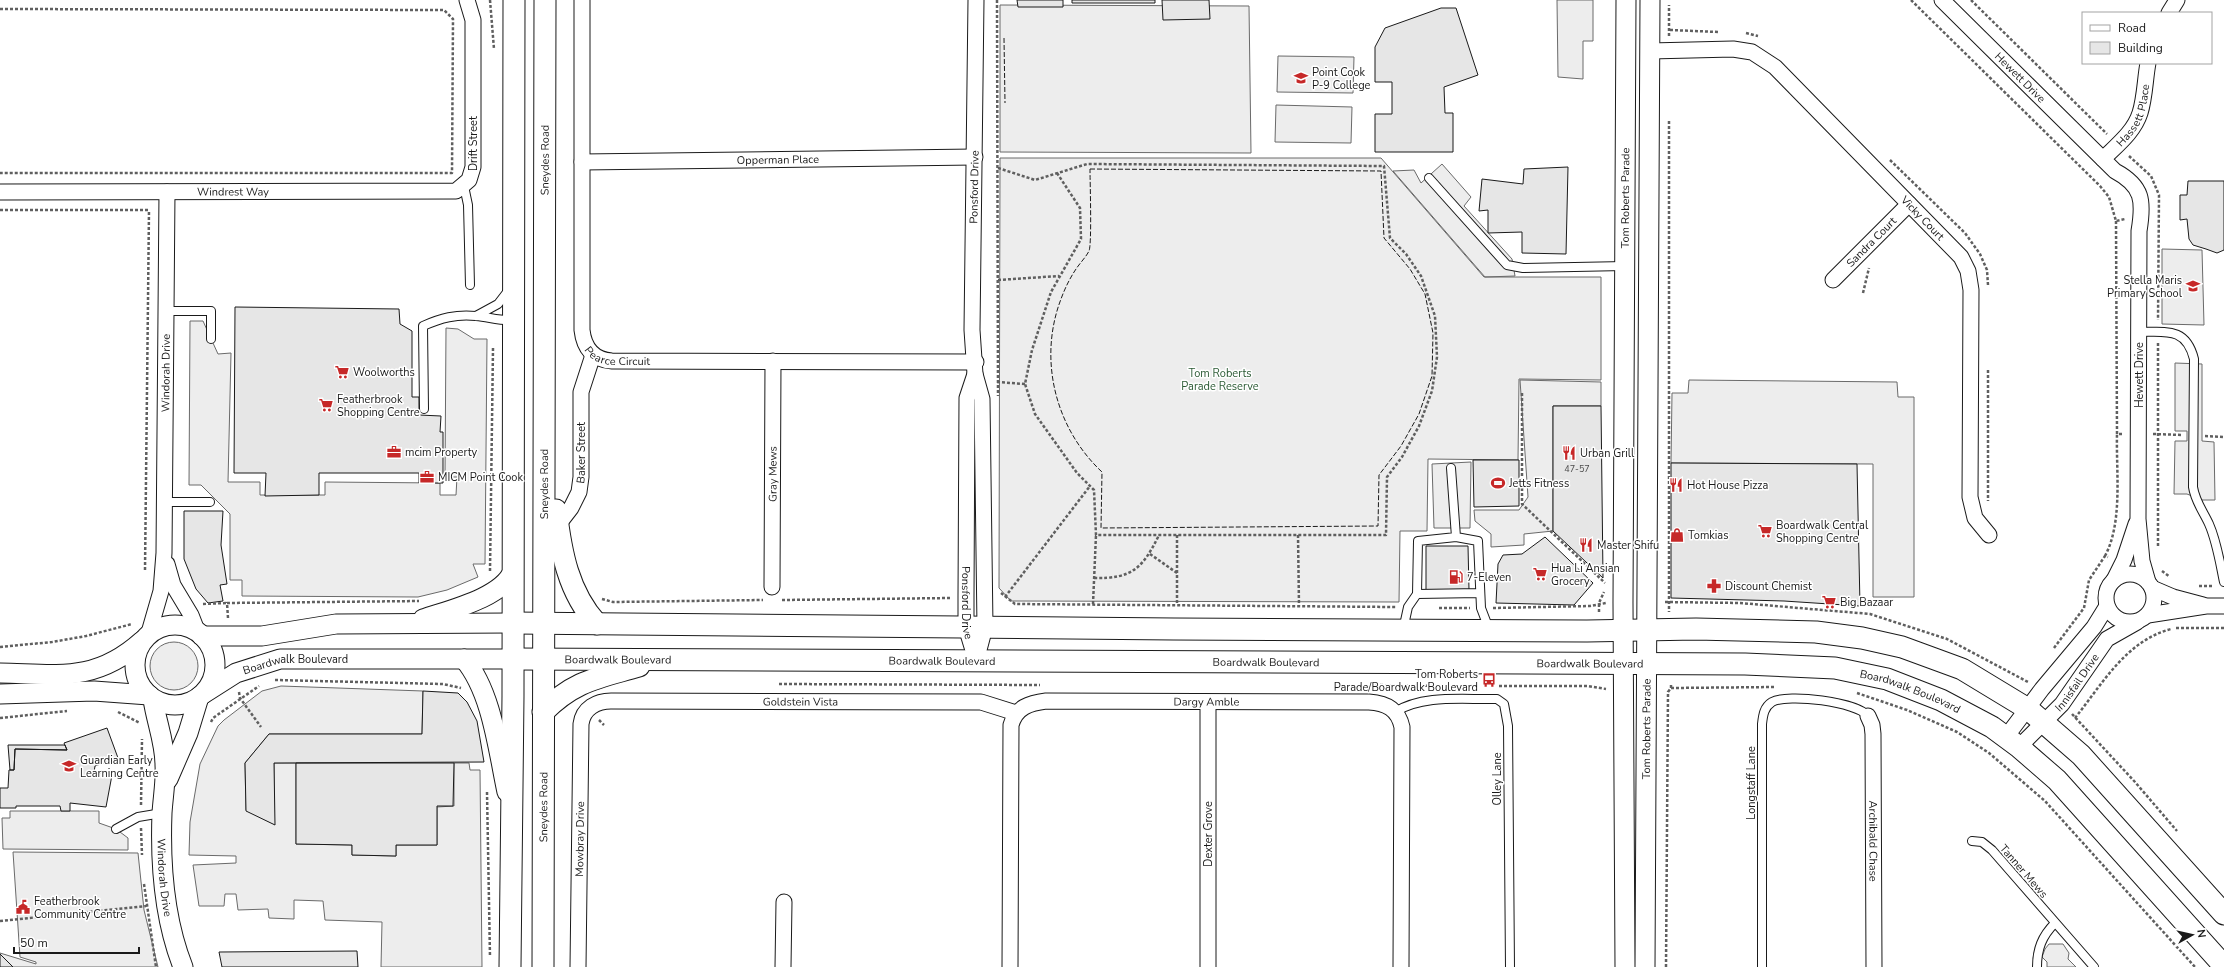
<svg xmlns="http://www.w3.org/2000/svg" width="2224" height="967" viewBox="0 0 2224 967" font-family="'Nunito Sans',sans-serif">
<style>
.built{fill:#ededed;stroke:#6a6a6a}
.building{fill:#e6e6e6;stroke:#1a1a1a}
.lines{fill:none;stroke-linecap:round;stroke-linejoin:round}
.service-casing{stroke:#1a1a1a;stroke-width:10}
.minor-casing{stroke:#1a1a1a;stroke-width:17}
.tertiary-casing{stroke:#1a1a1a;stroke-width:21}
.secondary-casing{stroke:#1a1a1a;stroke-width:23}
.path{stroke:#5f5f5f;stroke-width:2.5;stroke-dasharray:3 2;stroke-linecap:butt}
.service{stroke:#fff;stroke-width:8}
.minor{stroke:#fff;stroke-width:15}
.tertiary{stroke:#fff;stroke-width:19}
.secondary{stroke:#fff;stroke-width:21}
.fence{stroke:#1a1a1a;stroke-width:1;stroke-dasharray:5 2;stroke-linecap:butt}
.labels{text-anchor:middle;stroke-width:3;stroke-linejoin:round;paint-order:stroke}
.number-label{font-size:9px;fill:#4d4d4d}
.poi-label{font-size:11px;fill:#1a1a1a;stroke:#fff;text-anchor:start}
.street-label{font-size:11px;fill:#1a1a1a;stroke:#fff}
.park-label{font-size:11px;fill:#2b5a34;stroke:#fff}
</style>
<rect width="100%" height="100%" fill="#fff"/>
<path class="built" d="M1557 0H1593V41H1583V79L1558 77Z
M1000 5 1249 6 1251 153 1000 152Z
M1278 56 1354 57 1353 93 1277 92Z
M1276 105 1352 107 1351 143 1275 142Z
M1000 158H1381L1484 277H1601V380L1519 379 1518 460 1428 459 1427 531H1400L1399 602 1011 601 999 588Z
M1442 164 1471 197 1464 206 1512 259 1515 276 1485 277 1393 171 1414 170 1421 183Z
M2162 249 2202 250 2204 325 2162 324Z
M190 321H203L218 354 231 353 228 482H260V495H325V482L440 483V495H456L457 477H445L446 328 458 329 474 339H487L485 564H473L478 577 447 590 418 597 242 596V580H230V514L201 485H189Z
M2175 363 2202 364V441L2214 442 2215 500H2202L2187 494H2174L2175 441H2187V431H2175Z
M1520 380 1601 382V406H1553V531L1524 534V545L1491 547V534L1475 521 1474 510H1519L1528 497Z
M1689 380 1897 382 1898 397H1914V597H1873V464L1671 463 1672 393H1688Z
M1471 462 1470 528H1434L1432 464Z
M150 666a24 24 0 1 1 48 0a24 24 0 1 1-48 0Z
M281 686 423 691 422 734H269L245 763 246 810 274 824V763H296V844L352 845V855L396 856V845H437V807L454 806V763H469L470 770H480L482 967H381L382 922 325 920 323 901 294 900V919L269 918 268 909 238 910 236 894H225L224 906H199L193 865 236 863V856L189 855 190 822 200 764 218 726 224 720 262 691Z
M10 811H99V823L116 829 128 838V850L3 849 2 818H10Z
M13 852 138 853 144 910 158 967H0V953L36 964V962L20 957Z
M2049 944H2063L2069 953 2068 959 2076 967H2047V962L2042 957 2045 949Z"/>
<path class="building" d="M1017 0H1063V7H1018Z
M1072 0H1155V3H1072Z
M1162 0H1209L1210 19 1163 20Z
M1441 8H1456L1478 75 1444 87 1445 113H1453V152H1375V114H1392V82H1375V47L1385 28Z
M1568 167 1566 254 1522 253V232L1488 233V210L1479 211 1482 179 1523 184 1524 169Z
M2188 181H2224V250L2217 253 2206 249 2193 245 2189 239 2187 219 2180 220V195H2187Z
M235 307 399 309 400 324 412 331V397H419V415L441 416 440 432H443V483H419V473H319V495L265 496 266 473H234Z
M1553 406H1601L1603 578 1553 531Z
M1473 460H1519V506L1474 507Z
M1671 463 1857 464 1860 606 1784 601 1671 598Z
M184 511H223L221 545 227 584 220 585 223 601 208 603 196 589 184 559Z
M1545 537 1593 583 1574 605 1496 603 1498 564 1503 555 1522 554Z
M1426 546H1468L1469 590 1426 591Z
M423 691 458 693 467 702 477 721 484 762 274 763 275 825 246 811 245 763 269 734H422Z
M107 728 118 758 95 766 94 772 112 775 106 807 70 803V811H61L60 806H16V808H0V788H8L9 770H14L15 749 67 750 64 743Z
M8 745H65L67 750 15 749 14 770H10Z
M296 763H454L453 806H437V845H396V856L352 855V845L296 844Z
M357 951 358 967H222L219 952Z
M0 954 13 967H0Z"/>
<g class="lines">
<defs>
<path id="service" d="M1429 178 1507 265 1523 268 1625 266
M464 186 468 205 470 285
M166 311H211V339
M476 316 498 304 508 291
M2139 332C2166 332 2186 327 2194 359L2193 487C2195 501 2203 511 2209 524 2217 542 2220 563 2224 582
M424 409 423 326C441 318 456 314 476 316 489 317 499 321 513 320
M1451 468 1456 537
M164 502H210
M1480 593 1417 594 1418 541 1456 537 1478 541 1481 608 1489 629
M1403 630 1408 607 1417 594
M1395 712C1424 694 1464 700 1497 699L1504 704 1508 726 1510 967
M116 829 138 817 162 813
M1972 841 1982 842 1992 850 2094 967
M1762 967V724C1763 715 1764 707 1772 702 1788 693 1857 702 1868 716
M2037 967C2037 949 2042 936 2055 923"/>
<g id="minor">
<path id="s1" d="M582 0V330C584 348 593 360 612 361L976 362"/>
<path d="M976 0 972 330 975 374 982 399 985 627 976 661"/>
<path id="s2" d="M1942 0 2115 171C2143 186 2144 201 2139 231L2138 519 2142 561 2148 582"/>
<path d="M2169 13 2177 0"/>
<path id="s3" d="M1650 51 1733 49 1752 52 1775 67 1961 257 1968 271 1971 290 1970 497 1975 518 1989 535"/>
<path id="s4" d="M2103 159C2117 145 2134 132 2140 113 2145 97 2145 79 2148 63"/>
<path id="s5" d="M582 162 975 157"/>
<path id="s6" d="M0 192 456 191 469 180 473 167V20L467 0"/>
<path id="s7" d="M1833 280 1909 204"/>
<path id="s8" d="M975 374 967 398 966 597V627L976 660"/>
<path id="s9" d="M554 530 571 508 579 492 581 477V392L593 355"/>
<path d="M167 564 173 585 191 615 198 633"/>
<circle cx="2130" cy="598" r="24"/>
<path d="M2114 580 2124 560 2136 524"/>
<path id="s10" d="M772 587 773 361"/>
<path d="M2152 588 2173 597 2203 605"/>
<path d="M2148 615 2206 606H2224"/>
<path id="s11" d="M148 636 161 591 164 553 167 192"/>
<path id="s12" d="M1868 716 1872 725 1873 734 1874 967"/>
<path d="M2006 737 2042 689 2094 627 2107 606"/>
<path id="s13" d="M2019 747 2062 704 2107 639 2137 622"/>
<path id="s14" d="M578 967 581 724C583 708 597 701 611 701L981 702 1016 713"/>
<path d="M783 967 784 902"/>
<path id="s15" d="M1010 967 1011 725C1016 707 1030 703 1046 701L1369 702C1386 703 1398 709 1402 727L1401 967"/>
<path d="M1208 967V702"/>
</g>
<g id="tertiary">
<path d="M423 619C449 610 502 598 513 571"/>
<circle cx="175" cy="665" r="40"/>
<path d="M202 636H262L336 624 513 623"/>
<path d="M464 659C492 692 498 750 507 792"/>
<path d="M0 673C58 674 95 683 142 641"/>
<path d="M0 694 94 691 149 695"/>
<path id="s16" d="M203 694 236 673 280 659H513"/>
<path id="s17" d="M153 699C156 721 165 742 165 765 166 781 163 797 162 813 160 865 164 919 183 967"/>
<path d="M168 779 188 733 199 697"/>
<path id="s18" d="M1625 967 1623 603 1626 0"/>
<path id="s19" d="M1645 967 1650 0"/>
</g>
<g id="secondary">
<path d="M556 510C561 552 568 592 597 624"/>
<path d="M513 623 1174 629 1587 631 1696 629 1816 632 1862 638 1902 647 1962 669 2028 709 2081 755 2224 914"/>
<path id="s20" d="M513 659 1745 664 1835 668 1887 679 1941 700 1992 727 2019 747 2057 780 2224 966"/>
<path d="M543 712C575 680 598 678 639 666"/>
<path d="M510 967 513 696 514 0"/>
<path id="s21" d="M543 967 545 0"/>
</g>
</defs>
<use href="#service" class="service-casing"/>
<use href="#minor" class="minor-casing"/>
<use href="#tertiary" class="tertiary-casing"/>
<use href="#secondary" class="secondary-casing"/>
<path class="path" d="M490 0 494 49
M997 0 998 396
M1911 0 2100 186 2109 197 2116 221 2125 219
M1971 0 2107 134
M0 9 444 10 453 19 452 173H0
M1670 30 1719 32
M1746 33 1758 36
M1669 36V5
M1669 121V612
M2129 156 2151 176 2159 195 2158 320
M1890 160 1965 233 1980 254 1987 270 1988 285
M998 168 1035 180 1087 164 1384 166 1390 238 1406 254 1421 276 1435 316 1437 357 1432 391 1419 426 1402 457 1387 477 1386 535H1096L1094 490 1077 473 1035 414 1025 384 1032 350 1051 292 1081 239 1080 208 1057 173
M0 210H149
M2116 221 2117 434H2124
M998 280 1059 276
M1863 293 1869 268
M1988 370V501
M997 382 1025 384
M1522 393V504L1605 583
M2153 434 2182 435
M2205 436 2224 437
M1177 535V605
M1298 535 1299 606
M2158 546V343
M1150 554 1177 573
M2105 556C2123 522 2116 472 2117 434
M145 570 149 210
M490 571 493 348
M2162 571 2170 577
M1094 578C1132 579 1143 568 1159 535
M2199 586H2214
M1001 593 1015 604 1396 607
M1005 597 1090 486
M602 599 613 602 763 600
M782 600 951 598
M1665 602 1740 603 1870 614 1947 639 2028 682
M203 604 227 603
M1093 604 1096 535
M1439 608H1470
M1493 608 1590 606 1606 603
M1599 612V603L1604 592
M228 618 227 603 419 601
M2176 628H2224
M0 647 52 642 86 636 132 624
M2054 648 2084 608 2089 580 2105 556 2108 557
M275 680 443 684 461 688
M779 684 1040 685
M1375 685 1440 686
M1499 686H1588L1606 689
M1671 688 1776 687
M239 692 240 698 261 727
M1857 693 1907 710 1957 732 1989 753 2045 801 2195 967
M118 712 140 723
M2072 714 2135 782 2177 831
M0 718 67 711
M2075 718C2103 683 2126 641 2171 629
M599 720 604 725
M211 722 213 718 259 686
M487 792 490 957
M141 805 142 739
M141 828 142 855
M144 884 156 967
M0 921 146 906
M1666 967 1668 692 1671 688V683"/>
<use href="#service" class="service"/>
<use href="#minor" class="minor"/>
<use href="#tertiary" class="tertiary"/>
<use href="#secondary" class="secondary"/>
<path class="fence" d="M1004 38 1005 103
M1090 169 1381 171 1384 238 1410 269 1425 294 1433 333 1432 376 1419 414 1401 446 1379 475 1378 526 1101 528 1102 472C1055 428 1038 359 1061 299 1065 288 1070 278 1076 269 1080 263 1086 257 1089 251 1092 244 1090 182 1090 169Z"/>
</g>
<defs>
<symbol id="school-bare" viewBox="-9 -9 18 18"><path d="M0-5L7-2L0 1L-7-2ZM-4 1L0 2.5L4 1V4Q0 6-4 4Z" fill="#c62828" stroke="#fff" stroke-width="2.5" paint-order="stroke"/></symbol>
<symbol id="supermarket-bare" viewBox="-9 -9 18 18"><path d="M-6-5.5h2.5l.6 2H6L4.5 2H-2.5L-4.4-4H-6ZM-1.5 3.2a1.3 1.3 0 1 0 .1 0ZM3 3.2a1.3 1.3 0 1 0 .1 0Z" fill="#c62828" stroke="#fff" stroke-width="2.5" paint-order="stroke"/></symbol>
<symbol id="office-bare" viewBox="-9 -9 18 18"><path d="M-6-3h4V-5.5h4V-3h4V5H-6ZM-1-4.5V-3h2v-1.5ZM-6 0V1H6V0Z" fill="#c62828" stroke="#fff" stroke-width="2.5" paint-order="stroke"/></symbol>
<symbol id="restaurant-bare" viewBox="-9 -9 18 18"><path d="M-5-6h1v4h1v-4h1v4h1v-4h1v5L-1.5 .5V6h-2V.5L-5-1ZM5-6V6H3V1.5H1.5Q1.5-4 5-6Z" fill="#c62828" stroke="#fff" stroke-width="2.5" paint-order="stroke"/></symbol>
<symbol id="stadium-bare" viewBox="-9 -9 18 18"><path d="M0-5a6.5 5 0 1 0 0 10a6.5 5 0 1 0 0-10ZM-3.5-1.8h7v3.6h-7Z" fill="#c62828" stroke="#fff" stroke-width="2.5" paint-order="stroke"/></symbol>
<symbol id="shop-bare" viewBox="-9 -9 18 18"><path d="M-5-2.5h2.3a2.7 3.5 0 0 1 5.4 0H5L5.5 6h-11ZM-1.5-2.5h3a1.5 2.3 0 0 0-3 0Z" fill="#c62828" stroke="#fff" stroke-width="2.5" paint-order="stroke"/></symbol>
<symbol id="fuel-bare" viewBox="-9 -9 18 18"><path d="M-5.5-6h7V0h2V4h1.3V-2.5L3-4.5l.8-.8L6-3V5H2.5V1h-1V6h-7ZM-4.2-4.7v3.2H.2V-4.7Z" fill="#c62828" stroke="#fff" stroke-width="2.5" paint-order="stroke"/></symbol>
<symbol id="pharmacy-bare" viewBox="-9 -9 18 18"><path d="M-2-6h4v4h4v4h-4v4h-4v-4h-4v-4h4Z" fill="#c62828" stroke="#fff" stroke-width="2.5" paint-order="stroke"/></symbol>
<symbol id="bus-bare" viewBox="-9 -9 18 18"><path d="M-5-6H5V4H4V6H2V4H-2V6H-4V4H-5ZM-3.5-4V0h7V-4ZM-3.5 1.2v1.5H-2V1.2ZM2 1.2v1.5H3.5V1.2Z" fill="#c62828" stroke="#fff" stroke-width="2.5" paint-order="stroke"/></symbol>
<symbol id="civic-bare" viewBox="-9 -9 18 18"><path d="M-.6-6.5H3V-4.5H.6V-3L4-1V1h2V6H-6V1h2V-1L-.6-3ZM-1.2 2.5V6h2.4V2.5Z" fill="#c62828" stroke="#fff" stroke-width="2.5" paint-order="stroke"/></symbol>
</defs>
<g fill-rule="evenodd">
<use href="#school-bare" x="1291" y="68" width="20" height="20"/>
<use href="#school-bare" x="2183" y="276" width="20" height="20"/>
<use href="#supermarket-bare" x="332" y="362" width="20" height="20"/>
<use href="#supermarket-bare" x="316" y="395" width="20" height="20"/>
<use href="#office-bare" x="384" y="442" width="20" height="20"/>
<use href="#restaurant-bare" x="1559" y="443" width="20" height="20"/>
<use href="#office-bare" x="417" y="467" width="20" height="20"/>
<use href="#stadium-bare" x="1488" y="473" width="20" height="20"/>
<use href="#restaurant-bare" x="1666" y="475" width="20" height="20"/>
<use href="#supermarket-bare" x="1755" y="521" width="20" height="20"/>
<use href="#shop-bare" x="1667" y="525" width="20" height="20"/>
<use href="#restaurant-bare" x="1576" y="535" width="20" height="20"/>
<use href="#supermarket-bare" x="1530" y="564" width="20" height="20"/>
<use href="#fuel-bare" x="1446" y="567" width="20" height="20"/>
<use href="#pharmacy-bare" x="1704" y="576" width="20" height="20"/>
<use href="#supermarket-bare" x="1819" y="592" width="20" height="20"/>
<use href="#bus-bare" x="1479" y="670" width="20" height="20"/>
<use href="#school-bare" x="59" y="756" width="20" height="20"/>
<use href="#civic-bare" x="13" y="897" width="20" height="20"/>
</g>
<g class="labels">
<g class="number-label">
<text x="1577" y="472">47-57</text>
</g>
<g class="poi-label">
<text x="1312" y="76">Point Cook<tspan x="1312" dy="13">P-9 College</tspan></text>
<text x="2182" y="284" text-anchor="end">Stella Maris<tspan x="2182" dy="13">Primary School</tspan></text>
<text x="353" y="376">Woolworths</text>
<text x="337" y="403">Featherbrook<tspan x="337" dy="13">Shopping Centre</tspan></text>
<text x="405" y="456">mcim Property</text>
<text x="1580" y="457">Urban Grill</text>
<text x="438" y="481">MICM Point Cook</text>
<text x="1509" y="487">Jetts Fitness</text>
<text x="1687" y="489">Hot House Pizza</text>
<text x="1776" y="529">Boardwalk Central<tspan x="1776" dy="13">Shopping Centre</tspan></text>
<text x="1688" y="539">Tomkias</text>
<text x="1597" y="549">Master Shifu</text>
<text x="1551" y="572">Hua Li Ansian<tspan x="1551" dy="13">Grocery</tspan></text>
<text x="1467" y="581">7-Eleven</text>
<text x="1725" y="590">Discount Chemist</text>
<text x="1840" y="606">Big Bazaar</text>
<text x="1478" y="678" text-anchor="end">Tom Roberts<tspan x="1478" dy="13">Parade/Boardwalk Boulevard</tspan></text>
<text x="80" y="764">Guardian Early<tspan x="80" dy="13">Learning Centre</tspan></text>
<text x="34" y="905">Featherbrook<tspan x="34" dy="13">Community Centre</tspan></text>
</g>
<g class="street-label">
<text dy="4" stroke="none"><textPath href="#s2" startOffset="110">Hewett Drive</textPath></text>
<text dy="4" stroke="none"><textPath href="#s4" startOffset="55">Hassett Place</textPath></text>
<text dy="4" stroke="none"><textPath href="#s6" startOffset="510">Drift Street</textPath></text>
<text dy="4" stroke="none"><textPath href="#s5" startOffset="196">Opperman Place</textPath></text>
<text dy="4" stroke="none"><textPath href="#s21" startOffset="807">Sneydes Road</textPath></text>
<text transform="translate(974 187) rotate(-89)" y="4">Ponsford Drive</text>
<text dy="4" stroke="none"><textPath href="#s6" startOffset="233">Windrest Way</textPath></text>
<text dy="4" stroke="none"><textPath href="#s18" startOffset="769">Tom Roberts Parade</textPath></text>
<text dy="4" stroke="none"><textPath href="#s3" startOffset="341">Vicky Court</textPath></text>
<text dy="4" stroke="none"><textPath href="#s7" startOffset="54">Sandra Court</textPath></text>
<text dy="4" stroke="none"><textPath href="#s1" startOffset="382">Pearce Circuit</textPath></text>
<text dy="4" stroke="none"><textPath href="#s11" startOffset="265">Windorah Drive</textPath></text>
<text transform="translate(2139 375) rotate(-90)" y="4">Hewett Drive</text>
<text dy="4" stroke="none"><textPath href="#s9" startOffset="85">Baker Street</textPath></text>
<text dy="4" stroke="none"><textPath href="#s10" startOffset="113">Gray Mews</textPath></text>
<text dy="4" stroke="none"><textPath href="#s21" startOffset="483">Sneydes Road</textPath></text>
<text dy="4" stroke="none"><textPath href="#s8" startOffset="230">Ponsford Drive</textPath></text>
<text dy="4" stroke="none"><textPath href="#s20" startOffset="105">Boardwalk Boulevard</textPath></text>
<text dy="4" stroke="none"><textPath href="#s20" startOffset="429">Boardwalk Boulevard</textPath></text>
<text dy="4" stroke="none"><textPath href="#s20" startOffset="753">Boardwalk Boulevard</textPath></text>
<text dy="4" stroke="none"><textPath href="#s20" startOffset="1077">Boardwalk Boulevard</textPath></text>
<text dy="4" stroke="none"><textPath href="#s16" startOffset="100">Boardwalk Boulevard</textPath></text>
<text dy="4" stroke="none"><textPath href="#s13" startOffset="87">Innisfail Drive</textPath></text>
<text dy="4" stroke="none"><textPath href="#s20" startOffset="1401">Boardwalk Boulevard</textPath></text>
<text dy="4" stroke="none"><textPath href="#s14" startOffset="474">Goldstein Vista</textPath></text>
<text dy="4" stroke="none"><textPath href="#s15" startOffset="448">Dargy Amble</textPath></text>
<text dy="4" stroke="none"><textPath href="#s19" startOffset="238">Tom Roberts Parade</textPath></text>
<text transform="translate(1497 779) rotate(-90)" y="4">Olley Lane</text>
<text transform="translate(1751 783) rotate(-90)" y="4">Longstaff Lane</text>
<text dy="4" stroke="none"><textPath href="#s21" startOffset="160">Sneydes Road</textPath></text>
<text transform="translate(1208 834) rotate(-90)" y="4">Dexter Grove</text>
<text dy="4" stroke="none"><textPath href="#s14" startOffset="128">Mowbray Drive</textPath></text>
<text dy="4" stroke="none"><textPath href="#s12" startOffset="126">Archibald Chase</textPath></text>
<text transform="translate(2024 871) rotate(49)" y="4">Tanner Mews</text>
<text dy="4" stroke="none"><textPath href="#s17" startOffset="180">Windorah Drive</textPath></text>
</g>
<g class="park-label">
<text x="1220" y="377">Tom Roberts<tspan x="1220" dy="13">Parade Reserve</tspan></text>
</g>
</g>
<rect x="2082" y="12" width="130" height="52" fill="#ffffff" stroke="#a3a3a3"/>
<rect x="2090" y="25" width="20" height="6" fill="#ffffff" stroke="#a3a3a3"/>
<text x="2118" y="32" font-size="12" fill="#1a1a1a">Road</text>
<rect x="2090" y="42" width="20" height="12" fill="#e6e6e6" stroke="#a3a3a3"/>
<text x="2118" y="52" font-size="12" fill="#1a1a1a">Building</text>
<g transform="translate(2192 935) rotate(82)" stroke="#ffffff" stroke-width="3" paint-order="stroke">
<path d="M0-3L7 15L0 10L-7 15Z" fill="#1a1a1a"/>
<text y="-6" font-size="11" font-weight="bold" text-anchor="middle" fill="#1a1a1a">N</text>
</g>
<path d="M14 947v6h125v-6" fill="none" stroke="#1a1a1a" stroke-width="2"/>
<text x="20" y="947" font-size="12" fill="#1a1a1a" stroke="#ffffff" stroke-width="3" paint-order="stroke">50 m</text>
</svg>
